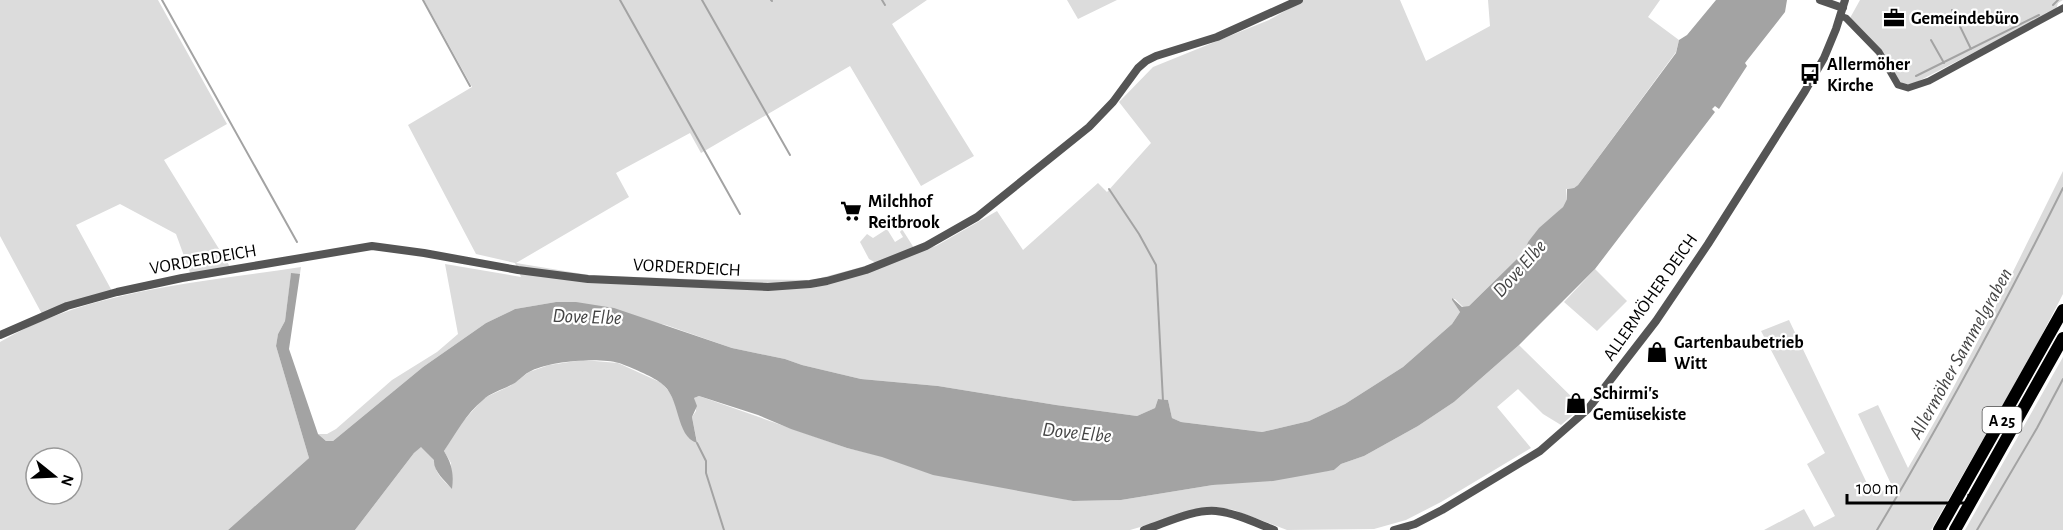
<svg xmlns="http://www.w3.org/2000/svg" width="2063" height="530" viewBox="0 0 2063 530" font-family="'Alegreya Sans',sans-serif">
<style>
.green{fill:#dcdcdc;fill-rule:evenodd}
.water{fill:#a3a3a3}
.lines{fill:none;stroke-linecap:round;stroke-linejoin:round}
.stream{stroke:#a3a3a3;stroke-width:2}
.minor{stroke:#555;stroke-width:7}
.tertiary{stroke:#555;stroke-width:8}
.motorway{stroke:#000;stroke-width:12}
.labels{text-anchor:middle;stroke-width:4.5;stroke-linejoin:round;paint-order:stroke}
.shield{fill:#fff;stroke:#4c4c4c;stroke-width:1.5}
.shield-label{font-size:16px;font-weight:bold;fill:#000}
.poi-label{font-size:18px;font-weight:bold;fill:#000;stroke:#fff;text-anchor:start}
.street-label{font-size:18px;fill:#000;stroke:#fff}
.water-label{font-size:20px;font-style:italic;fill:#444;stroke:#fff}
</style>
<rect width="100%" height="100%" fill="#fff"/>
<path class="green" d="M0 0H158L227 124 164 160 232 270 192 278 176 234 120 204 76 225 112 291 42 314 0 236Z
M424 0H927L892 24 974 156 921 186 850 66 701 153 690 133 616 173 629 197 516 263 589 275 688 279 813 280 876 263 869 259 860 242 867 234 873 238 887 229 895 242 903 237 900 232 902 229 914 248 884 260 936 246 997 211 1023 250 1098 183 1107 192 1151 143 1119 102 1153 67 1269 20 1304 0H1400L1426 61 1490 26 1488 0H1660L1648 17 1679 40 1676 52 1578 185 1574 188 1566 189 1567 199 1563 207 1528 242 1524 252 1469 306 1464 308 1455 299 1452 300 1460 312 1452 324 1403 367 1345 404 1309 421 1262 432 1181 422 1172 418 1168 400 1158 399 1155 408 1137 416 1056 405 938 386 861 379 802 365 785 359 732 348 666 325 556 302 515 309 486 323 423 367 333 441H326L318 434H327L336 429 392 380 437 352 458 334 445 264 521 277 515 263 476 254 408 125 472 87Z
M1067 0H1117L1078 19Z
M1860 0H2063L2058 3 2056 10 1913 84 1906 85 1899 81 1883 54 1850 18Z
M2063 171V294L2031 356 1931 530H1764L1804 509 1814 527 1835 516 1807 464 1825 453 1761 331 1789 320 1873 496 1892 486 1858 414 1878 405 1908 468C1965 372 2013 271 2063 171Z
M301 267 300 274H291L285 321 278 334 276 346 309 458 228 530H0V342C86 290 203 282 301 267ZM36 458H72V494H36Z
M1595 269 1627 301 1597 331 1564 302Z
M1519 345 1582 407 1561 425 1543 414 1518 389 1497 407 1531 448 1441 502 1406 520 1374 529 1287 530 1234 510 1214 507 1202 509 1130 530H355L414 453 421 446 435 460C433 471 444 482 452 488L451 463 444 451 458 427 484 398 510 386 529 372 549 365 583 360 618 363 662 383 670 393 678 410 683 428 697 442 692 417 696 411 694 398 699 396 847 448 1073 501 1121 500 1213 485 1334 470 1341 464 1364 456 1418 426 1454 402Z
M2063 357V530H1965Z"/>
<path class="water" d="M1716 0H1787L1785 12 1745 63 1747 66 1721 106 1719 109 1715 106 1712 109 1715 112 1595 269 1519 345 1454 402 1418 426 1364 456 1341 464 1334 470 1273 481 1213 485 1121 500 1073 501 933 475 882 457 847 448 791 429 758 415 699 396 694 398 697 406 692 417 697 443C675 436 681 397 661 383 652 376 630 367 619 363 599 357 548 361 529 372 523 375 518 382 511 385 502 390 490 393 483 400 466 414 456 433 444 451 452 464 454 474 452 489 445 481 433 471 434 460L421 447 414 453 355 530H228L309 458 276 346 278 334 285 321 291 273 300 274 289 349 318 434 326 441H333L423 367 486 323 515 309 556 302H576L614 308 732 348 785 359 802 365 861 379 938 386 1056 405 1137 416 1155 408 1158 399 1168 400 1172 418 1181 422 1262 432 1309 421 1345 404 1403 367 1452 324 1460 312 1452 300V298L1462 307 1469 306 1524 252 1528 242 1539 228 1563 207 1567 199V189L1574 188 1578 185 1676 53 1679 40 1687 35Z"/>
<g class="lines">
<path class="stream" d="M162 0 297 242
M423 0 470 86
M620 0 740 214
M702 0 790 155
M771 0 772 1
M882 0 885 5
M2053 5 2058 0
M1952 10 1971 49
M1931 40 1944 63
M1916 76 2039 15
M1109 189 1139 234 1156 265 1163 401
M697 443 706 461V473L724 530
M1877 530C1944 418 2005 304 2063 188
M1977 530 2037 428 2063 379"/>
<path class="minor" d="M1840 16 1846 18 1879 52 1898 85 1908 88 1929 81 2063 8"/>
<path class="tertiary" d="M1820 0 1843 8
M0 335 67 306 117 292 182 278 372 246 424 253 518 270 588 279 768 287 810 284 827 281 866 270 926 246 977 217 1089 127 1113 102 1138 68 1146 61 1156 56 1217 37 1299 0
M1144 530C1166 523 1194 509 1216 511 1236 513 1256 523 1274 530
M1394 530 1415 524 1442 510 1540 451 1588 409 1656 321 1708 244 1805 91 1824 58 1836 29 1845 0"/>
<path class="motorway" d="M1939 530 2063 310
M1955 530 2063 338"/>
</g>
<defs>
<symbol id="office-bare" viewBox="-9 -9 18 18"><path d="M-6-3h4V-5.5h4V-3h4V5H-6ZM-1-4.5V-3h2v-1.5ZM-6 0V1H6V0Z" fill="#000" stroke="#fff" stroke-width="2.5" paint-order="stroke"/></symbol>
<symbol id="bus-bare" viewBox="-9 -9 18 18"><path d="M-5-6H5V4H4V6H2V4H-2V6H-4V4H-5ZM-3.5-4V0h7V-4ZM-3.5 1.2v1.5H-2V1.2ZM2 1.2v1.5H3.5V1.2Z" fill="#000" stroke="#fff" stroke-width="2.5" paint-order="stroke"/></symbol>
<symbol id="supermarket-bare" viewBox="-9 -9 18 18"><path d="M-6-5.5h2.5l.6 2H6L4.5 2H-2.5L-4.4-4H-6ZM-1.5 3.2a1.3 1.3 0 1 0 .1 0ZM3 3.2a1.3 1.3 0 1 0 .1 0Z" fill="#000" stroke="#fff" stroke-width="2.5" paint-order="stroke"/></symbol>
<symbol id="shop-bare" viewBox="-9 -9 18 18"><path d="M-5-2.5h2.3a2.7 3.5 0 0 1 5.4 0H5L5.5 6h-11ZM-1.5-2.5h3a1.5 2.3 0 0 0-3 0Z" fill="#000" stroke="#fff" stroke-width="2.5" paint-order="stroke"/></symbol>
</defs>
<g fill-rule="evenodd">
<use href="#office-bare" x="1879" y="3" width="30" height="30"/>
<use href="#bus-bare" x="1795" y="59" width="30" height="30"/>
<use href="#supermarket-bare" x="836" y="196" width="30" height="30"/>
<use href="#shop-bare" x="1642" y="337" width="30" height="30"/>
<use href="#shop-bare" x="1561" y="388" width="30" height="30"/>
</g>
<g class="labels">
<rect class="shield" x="1982.5" y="407" width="39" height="26" rx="4.5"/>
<g class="shield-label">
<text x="2002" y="426">A 25</text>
</g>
<g class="poi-label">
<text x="1911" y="24">Gemeindebüro</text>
<text x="1827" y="70">Allermöher<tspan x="1827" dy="21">Kirche</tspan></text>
<text x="868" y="207">Milchhof<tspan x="868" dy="21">Reitbrook</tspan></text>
<text x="1674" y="348">Gartenbaubetrieb<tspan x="1674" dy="21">Witt</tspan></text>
<text x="1593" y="399">Schirmi's<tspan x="1593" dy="21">Gemüsekiste</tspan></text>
</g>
<g class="street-label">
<text transform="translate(203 259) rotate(-10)" y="6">VORDERDEICH</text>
<text transform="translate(687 267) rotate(3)" y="6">VORDERDEICH</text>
<text transform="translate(1650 297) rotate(-55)" y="6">ALLERMÖHER DEICH</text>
</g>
<g class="water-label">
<text transform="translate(1519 268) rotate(-48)" y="7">Dove Elbe</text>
<text transform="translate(587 316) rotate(2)" y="7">Dove Elbe</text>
<text transform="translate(1960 353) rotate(-61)" y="7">Allermöher Sammelgraben</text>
<text transform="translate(1077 432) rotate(6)" y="7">Dove Elbe</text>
</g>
</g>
<g transform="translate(54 476) rotate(108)"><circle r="28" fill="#ffffff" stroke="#999999" stroke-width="1.5"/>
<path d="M0-4.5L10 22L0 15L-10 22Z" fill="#000000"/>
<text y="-9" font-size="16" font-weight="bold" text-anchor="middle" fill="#000000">N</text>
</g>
<path d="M1847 494v9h122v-9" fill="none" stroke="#000000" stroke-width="3"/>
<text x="1856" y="494" font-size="18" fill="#000000" stroke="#ffffff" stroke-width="4.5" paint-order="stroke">100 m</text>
</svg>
